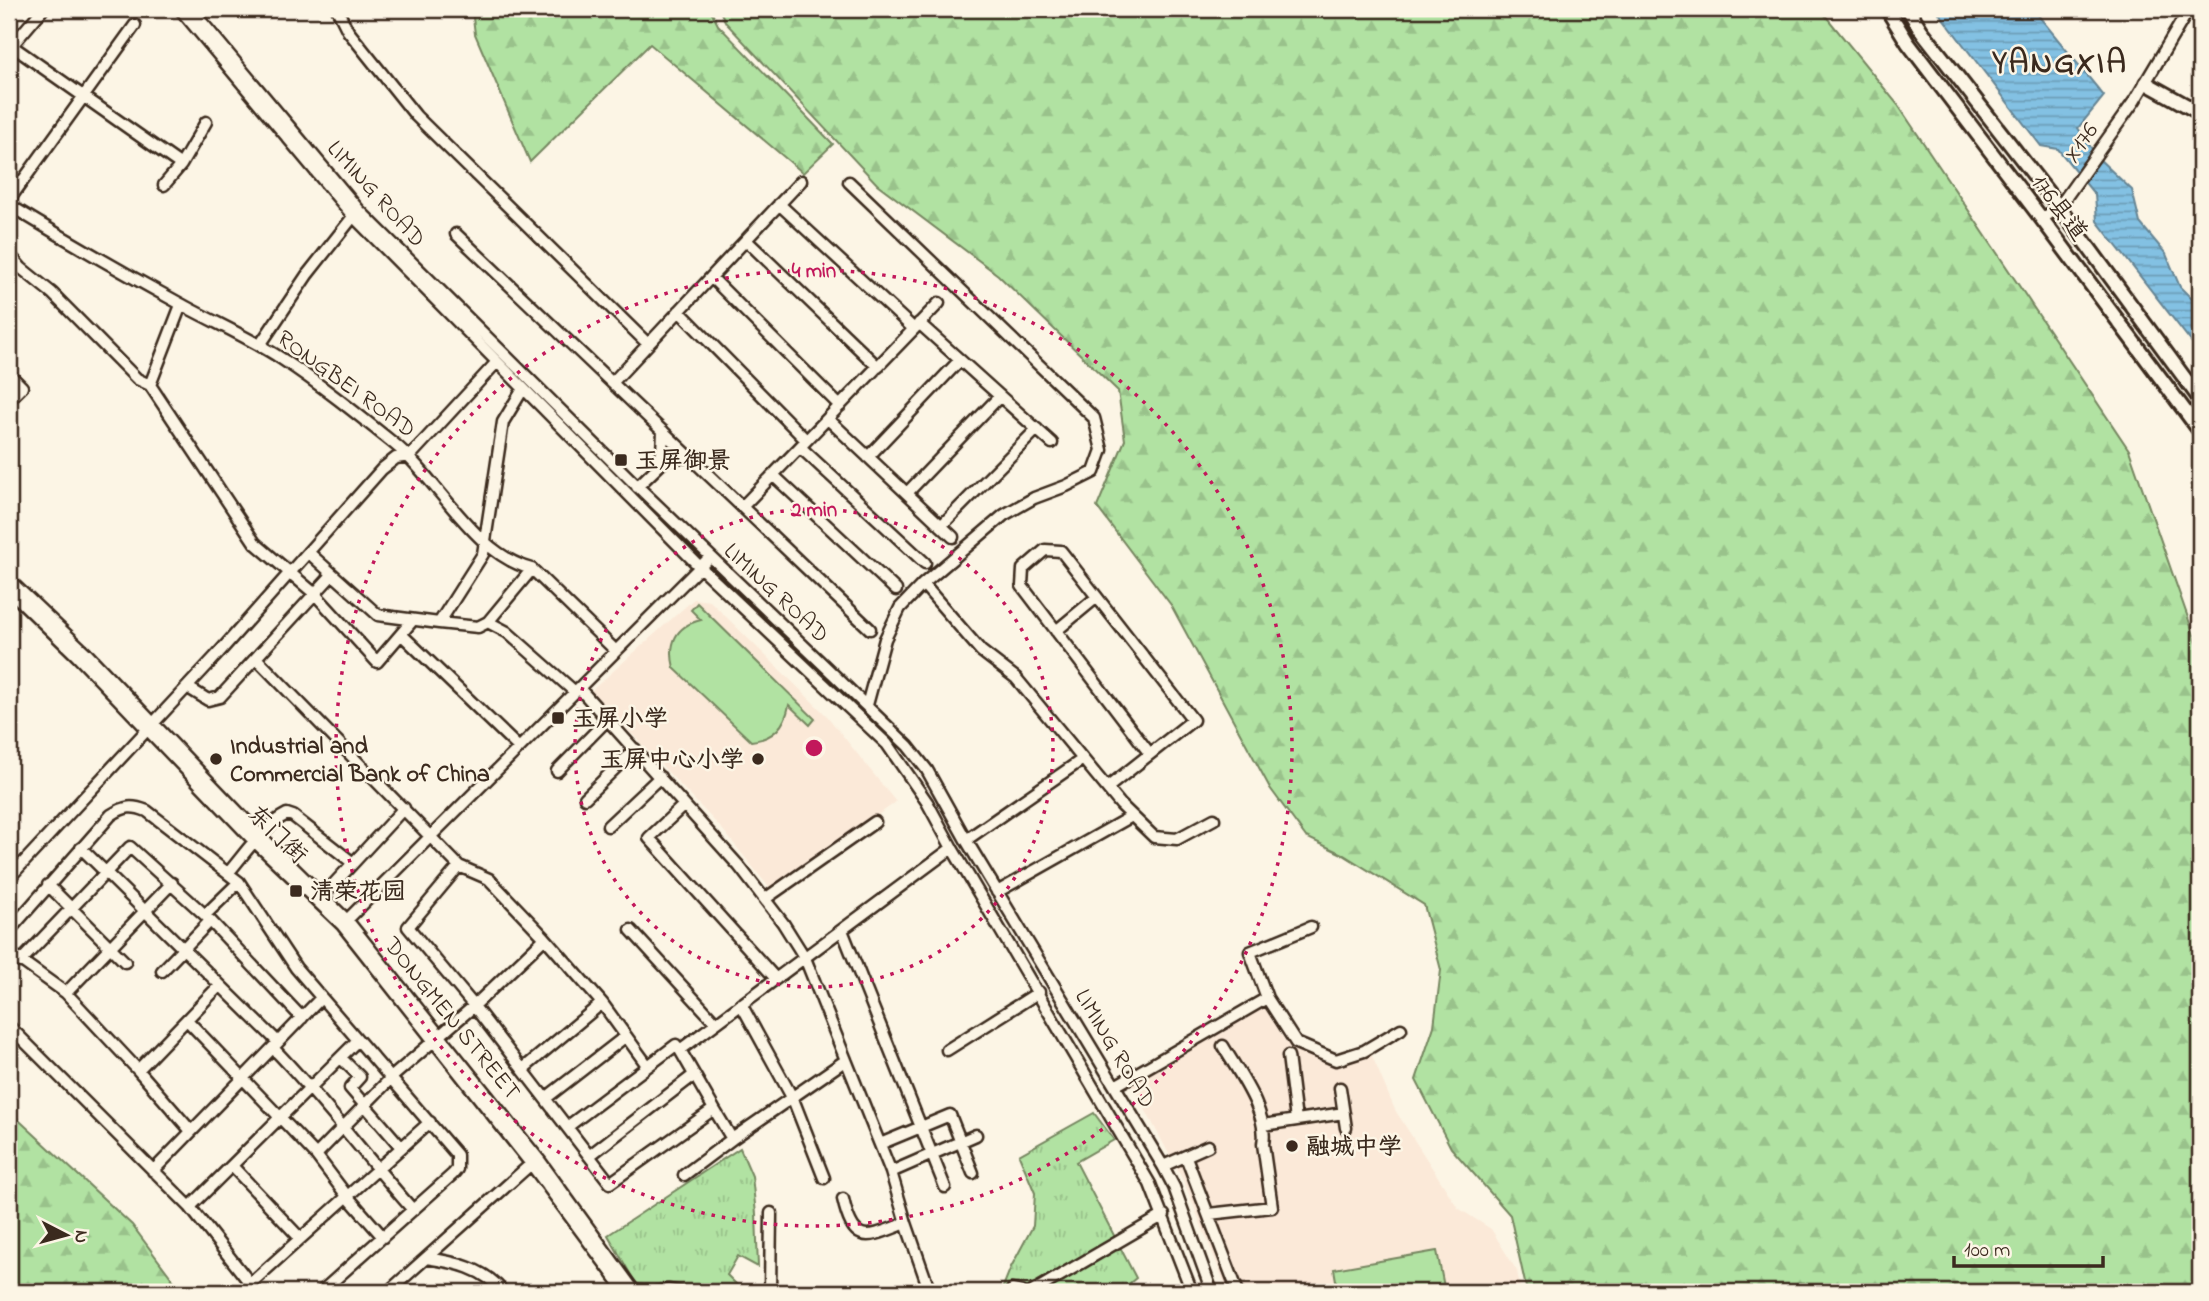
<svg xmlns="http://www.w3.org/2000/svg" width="2209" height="1301" viewBox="0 0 2209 1301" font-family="'Indie Flower','LXGW WenKai TC',sans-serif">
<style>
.built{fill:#fbe9d8}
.grass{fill:url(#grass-tufts);stroke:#768660;stroke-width:2}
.forest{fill:url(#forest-firs);stroke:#768660;stroke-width:2}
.park{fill:#b1e2a2;stroke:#768660;stroke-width:2}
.water{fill:url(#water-rules);stroke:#668594;stroke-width:2}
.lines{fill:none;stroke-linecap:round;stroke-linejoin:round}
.minor-casing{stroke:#3b2a1e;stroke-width:15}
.major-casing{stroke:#3b2a1e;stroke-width:18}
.minor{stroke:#fcf5e5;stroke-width:10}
.major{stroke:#fcf5e5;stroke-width:12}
.ring{fill:none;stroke:#c2185b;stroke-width:3.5;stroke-dasharray:3.5 7}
.poi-dot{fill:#3b2a1e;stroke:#fcf5e5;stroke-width:2.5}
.labels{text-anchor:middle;stroke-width:5;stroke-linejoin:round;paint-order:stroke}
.street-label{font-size:24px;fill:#3b2a1e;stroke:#fcf5e5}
.poi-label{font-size:24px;font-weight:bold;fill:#3b2a1e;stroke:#fcf5e5;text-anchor:start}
.district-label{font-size:32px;font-weight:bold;letter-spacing:2px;fill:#3b2a1e;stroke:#fcf5e5}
.centre{fill:#c2185b;stroke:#fcf5e5;stroke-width:3.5}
.ring-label{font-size:21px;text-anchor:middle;font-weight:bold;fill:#c2185b;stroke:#fcf5e5;stroke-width:5;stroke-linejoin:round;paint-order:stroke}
</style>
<defs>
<pattern id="grass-tufts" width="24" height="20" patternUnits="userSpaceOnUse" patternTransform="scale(1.75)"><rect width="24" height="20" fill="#b1e2a2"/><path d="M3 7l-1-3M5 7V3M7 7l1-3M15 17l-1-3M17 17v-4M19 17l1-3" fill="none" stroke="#99c28b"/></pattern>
<pattern id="forest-firs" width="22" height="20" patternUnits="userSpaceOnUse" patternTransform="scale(1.75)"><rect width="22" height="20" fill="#b1e2a2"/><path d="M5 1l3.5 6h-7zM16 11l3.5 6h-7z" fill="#99c28b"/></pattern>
<pattern id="water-rules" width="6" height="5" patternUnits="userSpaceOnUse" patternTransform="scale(1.75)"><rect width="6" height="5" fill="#83c1e3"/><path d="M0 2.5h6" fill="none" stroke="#6c9db7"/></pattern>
</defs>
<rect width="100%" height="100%" fill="#fcf5e5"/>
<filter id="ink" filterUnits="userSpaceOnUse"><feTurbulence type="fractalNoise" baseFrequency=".0143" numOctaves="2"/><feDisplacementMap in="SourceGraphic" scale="14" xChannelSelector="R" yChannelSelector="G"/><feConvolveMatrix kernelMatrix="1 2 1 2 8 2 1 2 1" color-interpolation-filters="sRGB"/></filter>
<g filter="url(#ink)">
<path class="built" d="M694 599 710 601 827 716 896 802 772 891 723 830 591 691Z
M1263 1004 1285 1041 1317 1057 1335 1062 1370 1051 1395 1110 1458 1208 1491 1229 1517 1271 1521 1292H1228L1184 1182 1130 1081Z"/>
<path class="grass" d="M1094 1113 1114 1140 1076 1162 1136 1278 1130 1283 1136 1292H1001L1011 1267 1033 1226 1035 1193 1019 1155Z
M740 1148 752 1176 756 1214 758 1267 738 1256 727 1275 744 1292H689L676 1287H661L636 1284 608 1235Z"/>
<path class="forest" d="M472 9H710L718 25 833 144 803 173 650 44 530 162 475 34Z
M719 9H1820L1898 105 2129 450 2200 652V1292H1527L1510 1215 1451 1148 1416 1080 1434 1026 1441 970 1424 905 1342 854 1306 837 1270 788 1171 605 1097 507 1125 440 1118 391 998 275 877 184 726 23Z
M9 1111 132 1225 182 1292H9Z"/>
<path class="park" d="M697 603 815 719 810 725 789 705C785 727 773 739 751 741L674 668C668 644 675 626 701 620L691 610Z
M1437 1251 1445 1292H1338L1334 1269Z"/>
<path class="water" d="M1936 9H2033L2104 96 2078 128 2098 158 2132 190 2140 223 2166 254 2180 287 2200 307V353L2097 221 2095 195 2058 149 2041 146Z"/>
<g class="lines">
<defs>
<path id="minor" d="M180 9 353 216 700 567 887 744 927 802 952 848 1150 1184 1192 1292
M191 9 359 210 633 482 908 746 927 770 966 840 1163 1166 1174 1187 1212 1292
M337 9 348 31 416 116 648 344
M12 46 181 165
M9 49 43 9
M849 182 1094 418 1102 450 1094 472 1066 486 1034 498 1004 515 923 584 900 608 885 639 867 705
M164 185 181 165 206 122
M9 200 135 25
M779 204 914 329
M9 205C65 239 122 272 179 303 213 322 249 337 282 359 320 384 356 413 392 442 438 478 473 554 532 569L616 651
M2042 219 2059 207 2135 100 2189 9
M456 234 870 629
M746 240 878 367
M9 254 21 268 52 293 137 379 150 385
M711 277 840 406
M181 305 150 385 255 543 315 594 377 662 413 620
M679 311 806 440
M919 323 1052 443
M260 345 307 275 356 213
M9 374 22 387 9 400
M612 383 801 181
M828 419 953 537
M800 447 925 563
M868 457 960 360
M653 462 662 453 663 431
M773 475 896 590
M637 487 667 458 689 457
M907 493 1000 396
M742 507 939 303
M941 526 1037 429
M308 552 378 615 439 623 483 554 503 422 523 389
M9 580 87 654 260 835 347 920 540 1161 635 1292
M923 584 981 651 1016 678 1121 805 1154 837 1177 839 1214 819
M9 590 77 656 255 842 342 925 531 1164 626 1292
M488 622 532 569
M439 623 478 627 488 622 507 632 575 692
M1056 631 1097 597
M401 634 519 748
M256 658 459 866 489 879 545 938 602 1003 647 1065
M187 687 208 700 220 697 332 575
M579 688 739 866 783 923 805 958 891 1172 906 1223C867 1238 854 1247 843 1199
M557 771 607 720
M1107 788 1193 720 1061 551 1045 550 1023 569 1022 586 1150 754
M585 798 635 749
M684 805 649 838 776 979
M608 826 660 777
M966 840 1083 759
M81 848 278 1042
M459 866 408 927 470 1001 610 1183 714 1109 680 1050 952 848
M229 872C246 852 263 826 287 814L293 816 353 863
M9 878 215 657 382 469 396 458 410 456 496 363
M48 885 125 962
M997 892 1132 816
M765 899 875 822
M319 900 404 808
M205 915 239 882
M344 923 710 557
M1311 927 1250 952 1267 998 1296 1043 1336 1060 1364 1051 1401 1029
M631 930 716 1023
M842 930 945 1187
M9 931 111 815C125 806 132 805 147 811L239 882 296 968 457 1155V1169L453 1174 321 1292
M9 952 66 993 138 1070 191 1131
M20 962 130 847 205 915 302 1018
M162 971 210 921
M66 993 172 883
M741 1004 793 1099 824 1178
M187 1020 316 1155 347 1196 383 1237
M9 1026 190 1207 257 1292
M273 1048C323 1099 365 1156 413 1210
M947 1050 1039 992
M1288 1056 1296 1120
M341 1058 360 1077 350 1088 401 1147
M523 1069 602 1003
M138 1070 220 985
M1115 1086 1267 998
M1340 1088 1346 1128
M546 1098 626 1036
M1263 1125 1344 1113
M567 1127 676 1045 680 1050
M732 1139 846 1060
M880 1144 950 1115 973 1173
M316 1155 392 1077 474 1006 545 938
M589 1156 694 1075
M1186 1157 1238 1292
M232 1166 300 1238
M1163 1166 1208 1146
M153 1171 321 998
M891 1172 976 1135
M684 1175 732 1139 714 1109
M190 1207 358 1040
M1209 1214 1272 1207 1263 1144C1269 1113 1238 1072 1223 1046
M906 1223 930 1292
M426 1258C455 1262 484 1268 503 1292
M251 1283 430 1122
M1012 1290 1022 1292
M388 1292 531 1164
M656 1292 668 1290 681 1292
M770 1292 771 1213
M1032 1292 1164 1215"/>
<path id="major" d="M1887 9 1908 43 2042 219 2200 431
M1908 9 1921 30 2059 207 2200 399
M2146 83 2200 113"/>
</defs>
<use href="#minor" class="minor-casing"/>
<use href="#major" class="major-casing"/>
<use href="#minor" class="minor"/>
<use href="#major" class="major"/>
</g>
</g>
<g class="ring">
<circle cx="814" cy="748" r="239"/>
<circle cx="814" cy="748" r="478"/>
</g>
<g class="poi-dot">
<rect x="614" y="453" width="14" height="14" rx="3.5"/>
<rect x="551" y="711" width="14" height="14" rx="3.5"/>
<circle cx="216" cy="759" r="7"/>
<circle cx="758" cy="759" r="7"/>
<rect x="289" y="884" width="14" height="14" rx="3.5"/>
<circle cx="1292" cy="1146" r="7"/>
</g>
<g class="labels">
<g class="street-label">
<text transform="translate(2080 142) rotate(-55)" y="8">X176</text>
<text transform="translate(377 193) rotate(48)" y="8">LIMING ROAD</text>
<text transform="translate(2060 207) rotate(53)" y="8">176县道</text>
<text transform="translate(347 383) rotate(36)" y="8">RONGBEI ROAD</text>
<text transform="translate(777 592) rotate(43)" y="8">LIMING ROAD</text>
<text transform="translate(278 834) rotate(44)" y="8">东门街</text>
<text transform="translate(453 1018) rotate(51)" y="8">DONGMEN STREET</text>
<text transform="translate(1116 1048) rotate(59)" y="8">LIMING ROAD</text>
</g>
<g class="poi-label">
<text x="635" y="468">玉屏御景</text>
<text x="572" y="726">玉屏小学</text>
<text x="230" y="753">Industrial and<tspan x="230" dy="28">Commercial Bank of China</tspan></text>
<text x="744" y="767" text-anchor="end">玉屏中心小学</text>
<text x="310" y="899">清荣花园</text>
<text x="1306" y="1154">融城中学</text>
</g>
<g class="district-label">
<text x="2060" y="72">YANGXIA</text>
</g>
</g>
<circle cx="814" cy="748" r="10" class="centre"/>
<g class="ring-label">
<text x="814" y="277">4 min</text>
<text x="814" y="516">2 min</text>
</g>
<rect width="2209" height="1301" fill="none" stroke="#fcf5e5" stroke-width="35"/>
<rect x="18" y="18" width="2174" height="1266" fill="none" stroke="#3b2a1e" stroke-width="2.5" filter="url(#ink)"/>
<g transform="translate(66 1235) rotate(96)" stroke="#fcf5e5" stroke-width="5" paint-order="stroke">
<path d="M0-5L12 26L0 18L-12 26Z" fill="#3b2a1e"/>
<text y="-10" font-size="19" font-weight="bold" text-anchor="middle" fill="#3b2a1e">N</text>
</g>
<path d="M1954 1256v10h149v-10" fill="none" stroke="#3b2a1e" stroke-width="3.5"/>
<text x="1964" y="1256" font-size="21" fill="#3b2a1e" stroke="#fcf5e5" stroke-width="5" paint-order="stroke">100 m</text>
</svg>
